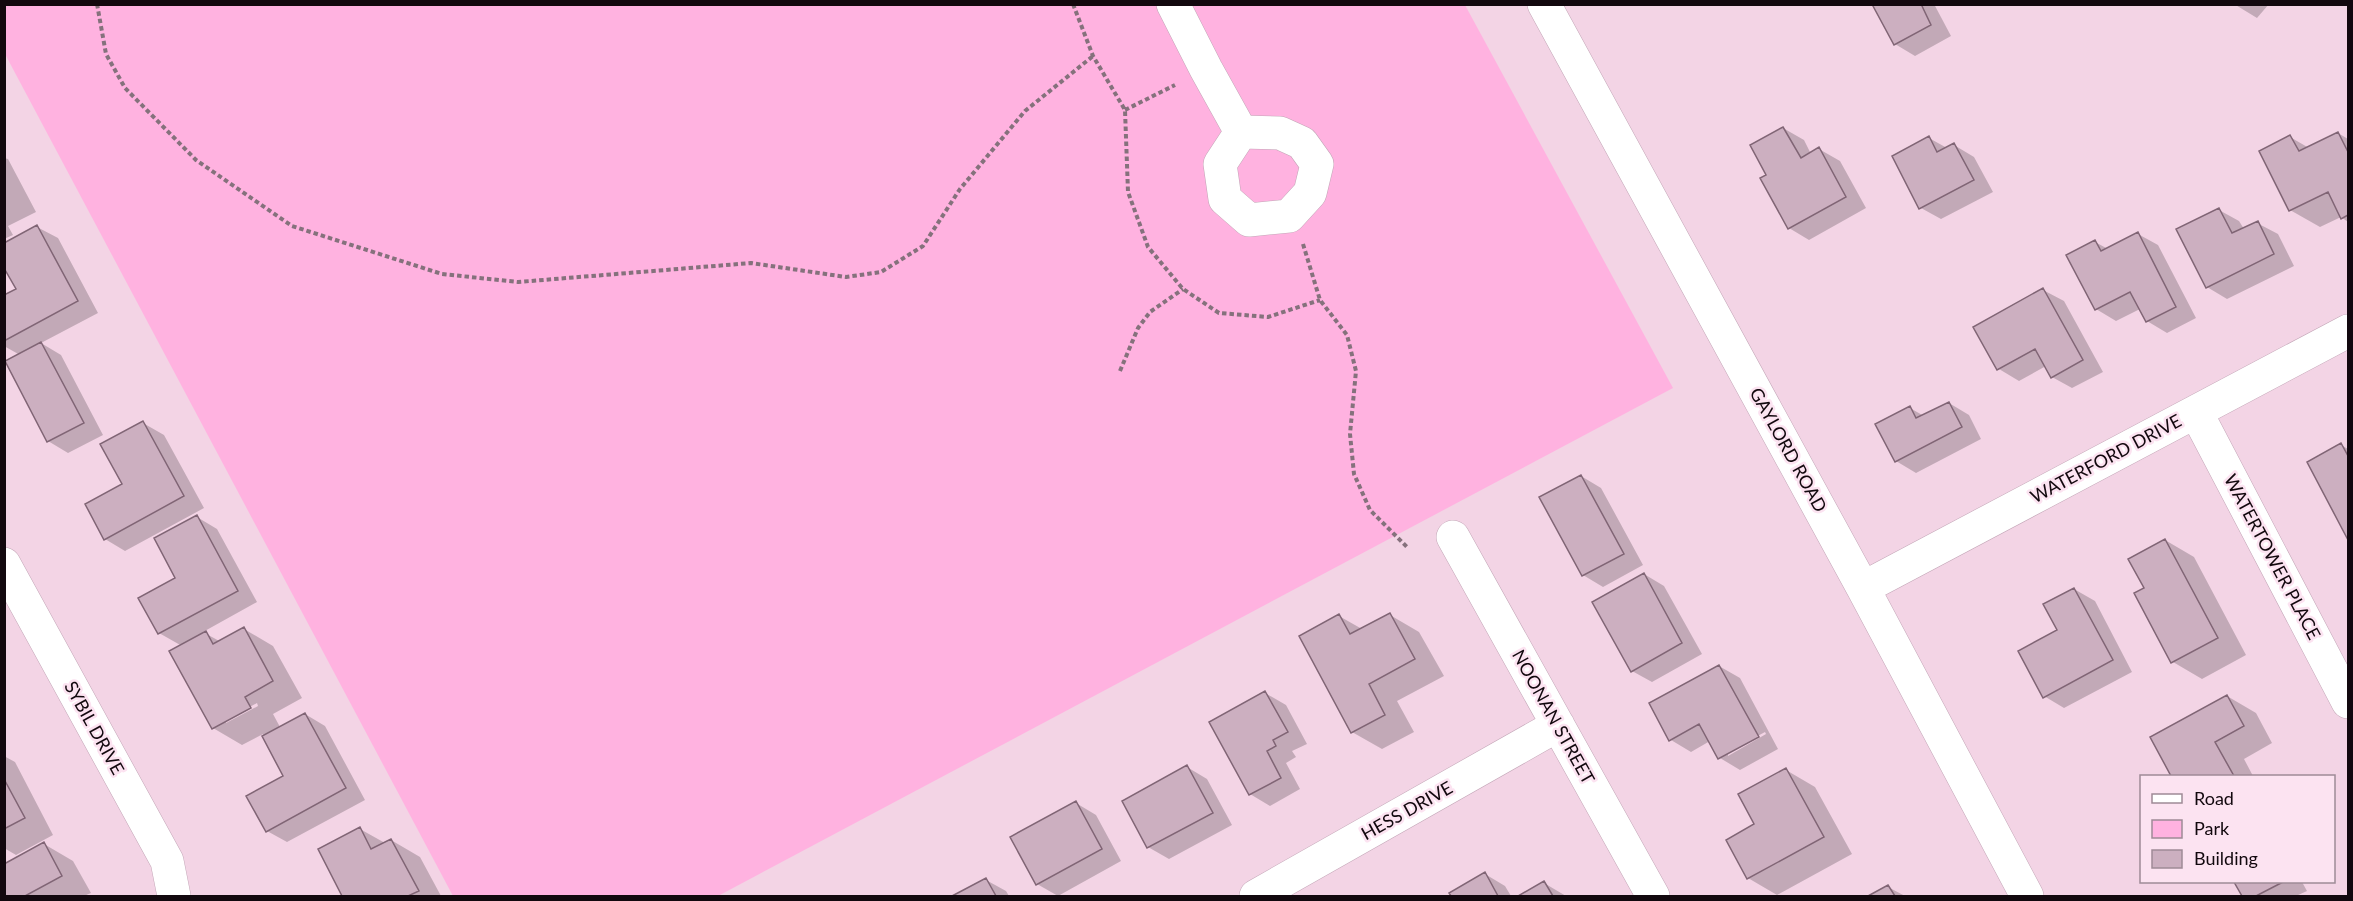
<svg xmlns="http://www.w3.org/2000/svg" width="2353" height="901" viewBox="0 0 2353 901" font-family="Lato,sans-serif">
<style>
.green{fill:#ffb2e0}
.shadow{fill:#0003;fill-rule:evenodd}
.building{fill:#ccafc0;stroke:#806575;stroke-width:1.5}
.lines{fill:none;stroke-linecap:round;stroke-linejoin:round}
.minor-casing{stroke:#c3a6b7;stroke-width:34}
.path{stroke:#85717c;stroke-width:4;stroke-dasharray:4.5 3;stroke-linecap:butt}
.minor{stroke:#fff;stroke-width:33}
.labels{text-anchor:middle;stroke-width:5;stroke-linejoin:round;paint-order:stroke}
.street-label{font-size:18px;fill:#12080e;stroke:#fce3f1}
</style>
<rect width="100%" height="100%" fill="#f3d4e5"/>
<path class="green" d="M4 5H1465L1673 388 718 896H453L5 54Z"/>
<path class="shadow" d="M1879 4H1934L1951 36 1915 56 1895 44Z
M2234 4H2269L2257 18Z
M1783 128 1804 140 1811 154 1819 149 1840 161 1866 208 1809 240 1789 228 1768 176Z
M2338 133 2348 139V222L2341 217 2320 227 2290 210V137L2309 148Z
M1929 138 1947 148 1954 145 1974 157 1993 192 1941 219 1921 208Z
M4 158 8 159 36 212 8 226 13 235 4 239Z
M2219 210 2239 221 2244 229 2257 223 2278 234 2294 266 2227 299 2207 287Z
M37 227 58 238 98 313 41 343 61 355 103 435 68 453 48 441 20 355 4 346V296L18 289Z
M2138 234 2158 245 2196 318 2167 333 2147 321 2140 309 2116 321 2096 309 2095 242 2108 249Z
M2043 290 2064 301 2103 372 2072 388 2052 377 2046 366 2019 381 1999 369 1975 328Z
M1949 403 1969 415 1981 439 1916 473 1896 461 1910 408 1924 416Z
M143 423 164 435 204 508 125 551 105 539Z
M2341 445 2348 449V536L2309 463Z
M1581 476 1601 488 1643 565 1603 587 1583 575Z
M197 517 217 529 257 602 203 632 221 642 244 629 273 646 302 698 273 714 280 727 305 714 325 726 365 800 287 842 267 831 285 777 263 734 242 745 213 728 182 646 159 633ZM257 703 258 706 226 723V720Z
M2165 540 2194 557 2246 655 2202 679 2173 662 2146 589Z
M1644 574 1664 586 1702 654 1652 682 1632 671Z
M2074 589 2095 601 2132 672 2064 708 2044 696 2059 631Z
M1390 615 1419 632 1444 676 1397 701 1414 732 1382 749 1352 732 1301 636 1339 616 1362 629Z
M1719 666 1740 678 1778 749 1740 770 1720 758 1710 741 1691 752 1671 740ZM1765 732 1766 734 1728 756V752Z
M1265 693 1286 705 1307 744 1292 751 1296 757 1286 763 1300 789 1270 806 1250 794Z
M2227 696 2256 713 2272 743 2244 759 2253 776H2173L2152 737Z
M4 756 15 762 53 835 16 855 4 848Z
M1187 767 1207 779 1232 825 1169 859 1148 847 1124 802Z
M1786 770 1815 787 1852 854 1777 895 1748 878 1756 825Z
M1076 803 1096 815 1121 861 1058 896 1037 884Z
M360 829 385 843 391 840 420 857 441 896H344L320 850Z
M44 844 73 861 91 893 84 896H4V866Z
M1485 874 1505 886 1511 896H1452L1451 894Z
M986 880 1006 891 1009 896H955Z
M2236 882H2302L2307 891 2296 896H2244Z
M1544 883 1566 896H1521Z
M1888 887 1905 896H1871Z"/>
<path class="building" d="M1876 4H1921L1931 25 1894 45 1873 6Z
M1783 127 1801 158 1819 147 1846 197 1788 229 1760 178 1766 175 1750 145Z
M2338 132 2348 152V215L2341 219 2328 192 2289 211 2259 151 2290 135 2299 151Z
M1929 136 1937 152 1954 143 1974 180 1919 209 1892 156Z
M2219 208 2232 233 2258 221 2274 254 2206 288 2176 229Z
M37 225 78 301 4 341V295L16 289 4 268V243Z
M2138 232 2176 307 2146 322 2130 292 2095 310 2066 255 2095 240 2101 251Z
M2043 288 2083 360 2051 378 2035 349 1997 370 1973 327Z
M41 342 84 423 47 442 5 361Z
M1949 402 1962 427 1895 462 1875 424 1910 406 1916 418Z
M143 421 184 496 104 540 85 504 122 484 100 444Z
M2341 443 2348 456V540L2307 462Z
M1581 475 1624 554 1582 576 1539 497Z
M197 515 238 591 158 634 138 598 175 578 154 538Z
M2165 539 2218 638 2171 663 2134 593 2144 588 2128 559Z
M1644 573 1682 643 1631 672 1592 602Z
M2074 588 2113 660 2043 698 2018 651 2057 630 2043 604Z
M1390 613 1415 659 1369 684 1385 715 1351 733 1299 636 1339 614 1350 634Z
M244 627 273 681 245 697 251 708 212 729 169 651 206 631 213 644Z
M1719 665 1759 737 1718 759 1699 724 1669 741 1649 703Z
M1265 691 1288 732 1273 740 1276 746 1267 751 1281 778 1249 795 1209 722Z
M2227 695 2244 726 2215 742 2234 776H2171L2150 737Z
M305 713 346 788 266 832 246 796 283 776 262 736Z
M1187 765 1213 813 1147 848 1122 801Z
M1786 768 1824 837 1747 879 1726 840 1754 824 1738 794Z
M4 779 25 818 4 829Z
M1076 801 1102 849 1036 885 1010 837Z
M360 827 371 849 391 839 419 891 408 896H342L318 849Z
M44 842 62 876 25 896H4V864Z
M1485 872 1498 896H1451L1449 893Z
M986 878 996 896H952Z
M1544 881 1553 896H1518Z
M2234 882H2283L2256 896H2242Z
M1888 885 1895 896H1868Z"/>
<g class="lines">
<defs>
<path id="minor" d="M1173 4 1206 69 1241 132
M1544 4 1863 588 2027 896
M1241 132 1280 133 1302 143 1317 164 1310 193 1289 216 1249 220 1225 199 1220 164Z
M2196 412 2348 702
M1453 537 1653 896
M4 564 167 861 174 896
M1863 588 2348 331
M1256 896 1558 725"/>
</defs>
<use href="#minor" class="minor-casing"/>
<path class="path" d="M97 4 106 54 125 88 196 160 292 226 442 274 518 282 751 263 846 277 881 272 923 246 960 189 1025 111 1093 56
M1073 4 1093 56 1125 110 1128 192 1148 247 1183 289 1219 313 1268 317 1320 300
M1125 110 1175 85
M1303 244 1320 300 1347 335 1356 371 1350 434 1354 474 1370 510 1407 547
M1120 371 1138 328 1150 312 1183 289"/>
<use href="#minor" class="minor"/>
</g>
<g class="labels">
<g class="street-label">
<text transform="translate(1788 450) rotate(61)" y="6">GAYLORD ROAD</text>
<text transform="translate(2106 459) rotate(-28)" y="6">WATERFORD DRIVE</text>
<text transform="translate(2272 557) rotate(62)" y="6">WATERTOWER PLACE</text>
<text transform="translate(1553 717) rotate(61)" y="6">NOONAN STREET</text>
<text transform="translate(94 728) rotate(61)" y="6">SYBIL DRIVE</text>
<text transform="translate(1407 811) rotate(-29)" y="6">HESS DRIVE</text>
</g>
</g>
<rect width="2353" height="901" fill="none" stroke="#12080e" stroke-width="12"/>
<rect x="2140" y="775" width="195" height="108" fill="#fce3f1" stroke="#9e8b96" stroke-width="1.5"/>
<rect x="2152" y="794" width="30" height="9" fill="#ffffff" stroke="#9e8b96" stroke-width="1.5"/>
<text x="2194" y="805" font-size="18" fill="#12080e">Road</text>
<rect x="2152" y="820" width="30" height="18" fill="#ffb2e0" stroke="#9e8b96" stroke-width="1.5"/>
<text x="2194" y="835" font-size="18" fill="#12080e">Park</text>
<rect x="2152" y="850" width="30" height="18" fill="#ccafc0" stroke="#9e8b96" stroke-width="1.5"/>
<text x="2194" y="865" font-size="18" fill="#12080e">Building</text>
</svg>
